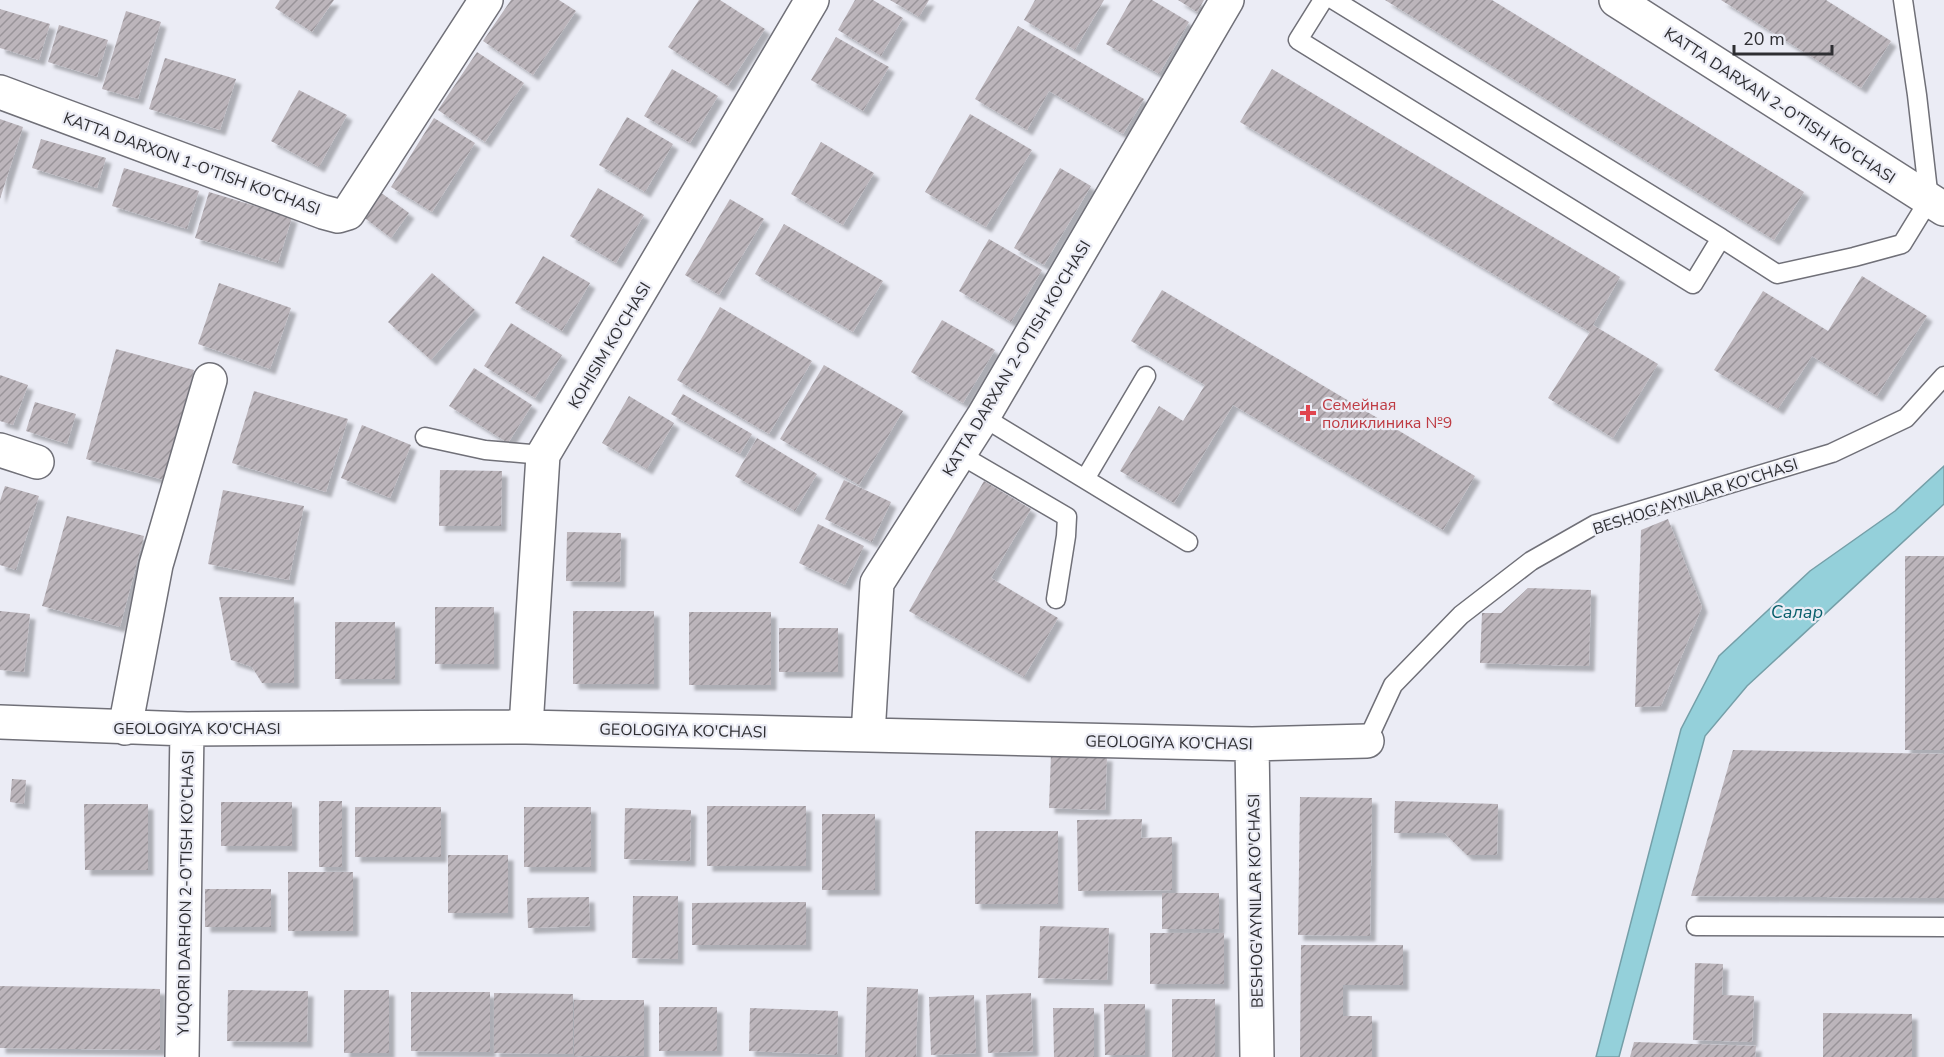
<svg xmlns="http://www.w3.org/2000/svg" width="1944" height="1057" viewBox="0 0 1944 1057" font-family="'Nunito Sans',sans-serif">
<style>
.water{fill:#94d0da;stroke:#759fa8;stroke-width:1.5}
.building{fill:url(#building-hatch);filter:url(#shadow)}
.lines{fill:none;stroke-linecap:round;stroke-linejoin:round}
.service-casing{stroke:#707078;stroke-width:21}
.minor-casing{stroke:#707078;stroke-width:36}
.service{stroke:#fff;stroke-width:18}
.minor{stroke:#fff;stroke-width:33}
.health-dot{fill:#e0444e;stroke:#ebecf5;stroke-width:2}
.labels{text-anchor:middle;stroke-width:4.5;stroke-linejoin:round;paint-order:stroke}
.street-label{font-size:16px;fill:#2e2e32;stroke:#ebecf5}
.health-label{font-size:16px;fill:#be3a42;stroke:#ebecf5;text-anchor:start}
.water-label{font-size:18px;font-style:italic;fill:#075e6a;stroke:#ebecf5}
</style>
<defs>
<pattern id="building-hatch" width="6" height="6" patternUnits="userSpaceOnUse" patternTransform="scale(1.5)"><rect width="6" height="6" fill="#bcb5bb"/><path d="M-1 1l2-2M0 6l6-6M5 7l2-2" fill="none" stroke="#999499"/></pattern>
<filter id="shadow"><feDropShadow dx="5.5" dy="5.5" stdDeviation="1.5" flood-color="#0004"/></filter>
</defs>
<rect width="100%" height="100%" fill="#ebecf5"/>
<path class="water" d="M1944 466V504L1747 686 1705 736 1619 1057H1596L1681 729 1719 656 1810 571 1895 511Z"/>
<path class="building" d="M280 0H334L312 32 275 8Z
M511 0H559L576 11 533 75 483 41Z
M699 0H720L765 29 728 86 668 47Z
M855 0H873L903 18 881 56 838 30Z
M890 0H929L919 17Z
M1035 0H1104L1075 50 1024 20Z
M1131 0H1152L1189 22 1159 74 1106 44Z
M1178 0H1204L1197 12Z
M1385 0H1492L1804 192 1774 240Z
M1721 0H1826L1891 41 1861 88Z
M0 9 50 24 39 60 0 48Z
M126 11 161 22 138 99 102 89Z
M59 25 108 40 97 77 48 62Z
M1018 26 1144 99 1123 134 1049 91 1027 130 975 99Z
M836 37 889 67 863 111 811 80Z
M477 52 524 83 485 142 438 110Z
M165 58 236 79 220 130 149 109Z
M672 69 718 96 690 143 644 116Z
M1272 69 1620 277 1593 325 1658 364 1613 438 1548 398 1590 332 1240 122Z
M299 90 347 115 319 167 271 141Z
M970 114 1032 150 986 227 925 192Z
M627 117 673 144 645 192 599 165Z
M434 118 475 143 432 212 391 187Z
M0 119 23 127 0 199Z
M41 139 106 158 97 188 32 168Z
M821 142 874 173 843 225 791 194Z
M124 168 199 191 187 229 112 206Z
M1060 168 1091 186 1044 265 1014 248Z
M598 188 644 215 616 263 570 236Z
M209 192 292 217 278 263 195 238Z
M380 192 409 213 391 238 362 216Z
M730 199 764 219 719 295 685 275Z
M784 224 883 281 853 332 755 274Z
M989 239 1042 270 1011 322 959 291Z
M543 256 590 283 562 331 515 303Z
M432 273 475 310 431 360 388 322Z
M1862 276 1927 316 1877 396 1812 356 1778 409 1714 370 1763 291 1828 331Z
M219 283 291 308 270 369 198 344Z
M1162 290 1475 476 1443 530 1233 405 1174 503 1120 471 1159 406 1183 421 1205 385 1131 341Z
M720 307 812 361 769 434 677 380Z
M942 320 995 350 963 403 911 372Z
M511 323 562 355 535 398 484 366Z
M116 349 194 370 164 480 86 459Z
M824 365 903 411 859 485 780 439Z
M474 368 532 405 508 443 449 406Z
M0 375 28 385 13 425 0 421Z
M254 391 348 419 326 492 232 463Z
M683 394 752 434 740 454 671 414Z
M629 396 674 423 647 469 602 443Z
M35 402 76 414 67 444 26 431Z
M362 425 411 445 390 498 341 478Z
M757 438 817 474 795 511 735 476Z
M440 470 502 471 501 526H439Z
M844 480 891 502 872 542 825 519Z
M984 481 1031 509 991 578 1058 618 1024 677 909 611Z
M5 486 39 496 16 570 0 565V501Z
M223 490 304 506 289 580 208 564Z
M67 516 144 536 120 627 42 606Z
M1668 519 1702 607 1661 706 1635 707 1641 530Z
M818 524 864 546 845 585 799 563Z
M567 532 621 533 620 582 566 581Z
M1905 556H1944V750H1905Z
M1528 588 1591 590 1589 666 1480 663 1482 613H1501Z
M219 597H294V683H262L252 667 231 660Z
M435 607H494V664H435Z
M0 611 30 614 24 672 0 670Z
M573 611H654V684H573Z
M689 612H771V685H689Z
M335 622H395V679H335Z
M779 628H838V672H779Z
M1733 750 1944 754V898L1691 896Z
M1051 754 1107 756 1105 810 1049 808Z
M12 779 26 780 24 804 10 802Z
M1300 797 1372 798 1370 936 1298 935Z
M319 801H342V867H319Z
M1395 801 1498 804 1497 855H1467L1444 833H1394Z
M221 802H292V846H221Z
M84 804H148V870H85Z
M707 806H806V866H707Z
M355 807H441V857H355Z
M524 807H591V867H524Z
M625 808 691 810 690 861 624 859Z
M822 814H875V890H822Z
M1142 819 1141 838 1172 837V890L1078 891 1077 820Z
M975 831H1058V904H975Z
M448 855H508V913H448Z
M288 872H353V931H288Z
M205 889H271V927H205Z
M1162 893H1219V929H1162Z
M633 896H678V959L632 958Z
M589 897 590 926 528 928 527 898Z
M806 902V945H692V903Z
M1040 926 1109 928 1107 980 1038 978Z
M1150 933H1224V984H1150Z
M1301 945H1403V985H1343V1016H1372V1057H1300Z
M1695 963 1723 964 1722 995 1754 996 1752 1042 1693 1040Z
M0 986 160 989V1050L0 1048Z
M867 987 918 989 916 1057H865Z
M228 990 308 991 307 1042 227 1041Z
M344 990H389V1053H344Z
M411 992H490V1052L411 1051Z
M494 993 573 994V1054L494 1053Z
M1031 993 1033 1051 988 1053 986 995Z
M974 995 976 1053 931 1055 929 997Z
M1172 999H1215V1057H1172Z
M574 1000H644V1056H574Z
M1104 1004H1145V1055H1105Z
M659 1007H717V1051H659Z
M750 1008 838 1011 837 1055 749 1051Z
M1053 1008H1094V1057H1054Z
M1823 1013 1912 1014V1057H1823Z
M1634 1042 1756 1046 1755 1057H1630Z"/>
<g class="lines">
<defs>
<path id="service" d="M1323 0 1298 40 1693 284 1721 238 1334 0
M1721 238 1777 274 1854 257 1902 244 1929 200 1917 95 1903 0
M983 417 1188 542
M425 437 485 450 543 455
M959 454 1067 517 1066 536 1056 599
M1085 479 1146 376
M1367 741 1393 685 1461 615 1531 561 1596 524 1832 453 1906 418 1944 376
M1696 926 1944 927"/>
<path id="minor" d="M1616 0 1944 209
M0 92 323 212 338 216 348 213 486 0
M0 450 37 462
M0 722 187 729 526 727 1252 744 1367 741
M526 727 543 455 812 0
M125 728 156 565 210 380
M868 735 877 583 983 417 1227 0
M1252 744 1257 1057
M182 1057 187 729"/>
</defs>
<use href="#service" class="service-casing"/>
<use href="#minor" class="minor-casing"/>
<use href="#service" class="service"/>
<use href="#minor" class="minor"/>
</g>
<path class="health-dot" d="M1305 404h6v6h6v6h-6v6h-6v-6h-6v-6h6z"/>
<g class="labels">
<g class="street-label">
<text transform="translate(1780 105) rotate(33)" y="6">KATTA DARXAN 2-O'TISH KO'CHASI</text>
<text transform="translate(192 163) rotate(20)" y="6">KATTA DARXON 1-O'TISH KO'CHASI</text>
<text transform="translate(609 345) rotate(-59)" y="6">KOHISIM KO'CHASI</text>
<text transform="translate(1016 358) rotate(-59)" y="6">KATTA DARXAN 2-O'TISH KO'CHASI</text>
<text transform="translate(1695 496) rotate(-18)" y="6">BESHOG'AYNILAR KO'CHASI</text>
<text x="197" y="734">GEOLOGIYA KO'CHASI</text>
<text transform="translate(683 730) rotate(1)" y="6">GEOLOGIYA KO'CHASI</text>
<text transform="translate(1169 742) rotate(1)" y="6">GEOLOGIYA KO'CHASI</text>
<text transform="translate(185 893) rotate(-89)" y="6">YUQORI DARHON 2-O'TISH KO'CHASI</text>
<text transform="translate(1255 901) rotate(-91)" y="6">BESHOG'AYNILAR KO'CHASI</text>
</g>
<g class="health-label">
<text x="1322" y="410">Семейная<tspan x="1322" dy="18">поликлиника №9</tspan></text>
</g>
<g class="water-label">
<text x="1797" y="618">Салар</text>
</g>
</g>
<path d="M1734 45v9h98v-9" fill="none" stroke="#2e2e32" stroke-width="3"/>
<text x="1743" y="45" font-size="18" fill="#2e2e32" stroke="#ebecf5" stroke-width="4.5" paint-order="stroke">20 m</text>
</svg>
